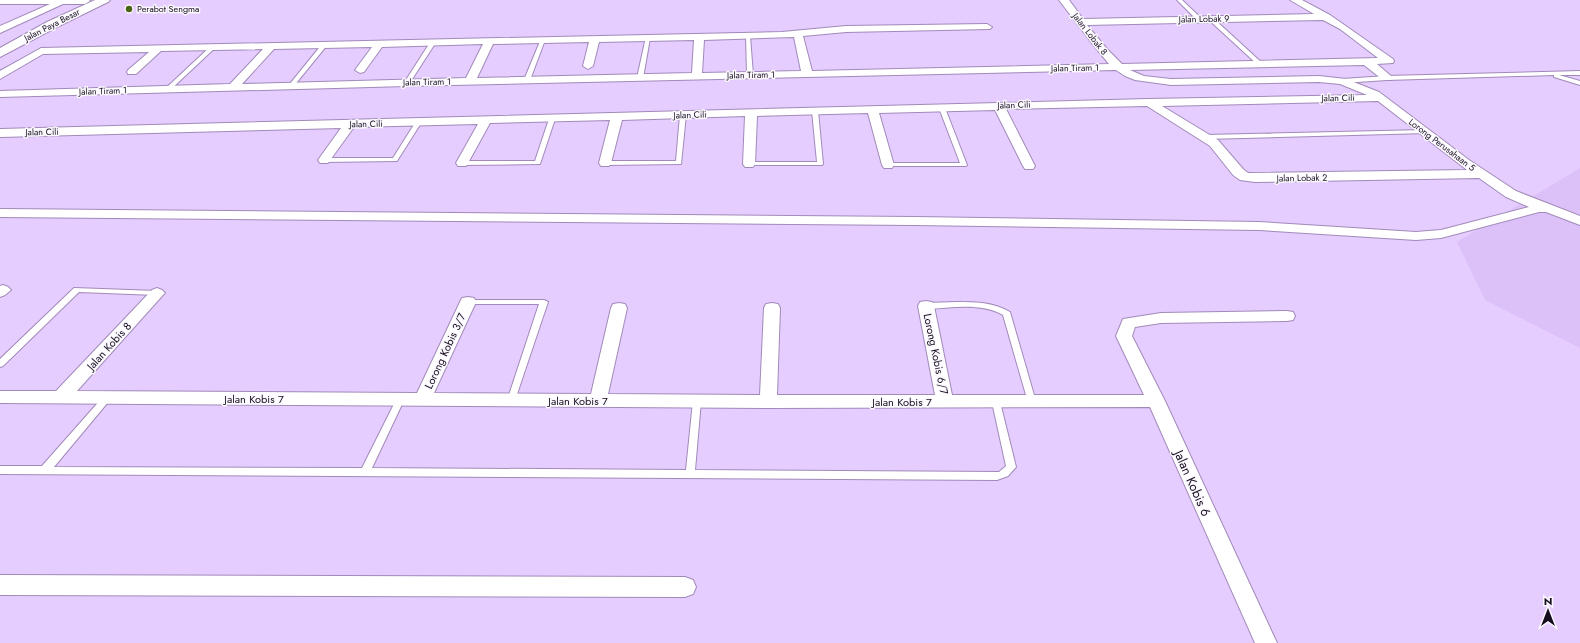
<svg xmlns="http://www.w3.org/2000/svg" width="1580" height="643" viewBox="0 0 1580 643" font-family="Jost,sans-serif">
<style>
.built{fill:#dcc1f9}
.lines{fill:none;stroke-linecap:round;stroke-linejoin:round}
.service-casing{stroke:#a18ab9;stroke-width:2}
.minor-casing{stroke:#a18ab9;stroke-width:2}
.tertiary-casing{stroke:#a18ab9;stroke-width:2}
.service{fill:#fff;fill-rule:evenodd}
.minor{fill:#fff;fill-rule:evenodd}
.tertiary{fill:#fff;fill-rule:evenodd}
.poi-dot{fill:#486313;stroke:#fbf8fe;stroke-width:1.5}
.labels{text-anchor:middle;stroke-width:3;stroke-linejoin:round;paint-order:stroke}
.far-poi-label{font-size:9px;fill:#160d1f;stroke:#fbf8fe;text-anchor:start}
.far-street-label{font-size:9px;fill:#160d1f;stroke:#fbf8fe}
.street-label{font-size:11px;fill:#160d1f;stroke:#fbf8fe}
.near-street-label{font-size:13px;fill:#160d1f;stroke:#fbf8fe}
</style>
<rect width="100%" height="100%" fill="#e5cdff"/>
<path class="built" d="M1580 168V348L1485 300 1457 242Z"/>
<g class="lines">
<defs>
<path id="service" d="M1177 0H1182L1202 19V21H1198Z
M1209 18H1213L1262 63V65H1258L1209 20Z
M746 35 750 36 753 75 750 77 747 75Z
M646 37 650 38 643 78 640 80 637 78Z
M541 39 545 40 530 80 525 81 524 80Z
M431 41 436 42 409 84H405L404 83Z
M323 43 328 44 293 87H289V85Z
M211 46 216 47 169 91H165V89Z
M1580 71V75H1559L1580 81V85L1554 77V75L1387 80 1342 83 1339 81 1342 79 1387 76Z
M942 106 945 108 967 165 966 166H886L885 165 888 163H960L939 108Z
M815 109 818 111 823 164 822 165H747V163L749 162H817L812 111Z
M683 113 686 115 681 164 605 165 602 163 605 161H676L680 115Z
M552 117 555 119 540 164 462 165 459 163 462 161H535L549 119Z
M418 121 421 123 397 161 324 162 321 160 324 158H393L415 123Z
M1425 130 1427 131V133L1205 139 1202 137 1205 135Z
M74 288 157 291 161 293 157 295 79 292 3 366 0 367V359Z
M465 300H544L548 302 514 403H508L507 401 539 304H468L464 302Z
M957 302C975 302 993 302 1010 312L1036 402 1035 404H1029L1028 402 1003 315C981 302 951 308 926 309L922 306 926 303Z
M106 396 109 397 110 399 109 401 54 467 362 468 397 398H403L404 400 372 468 686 470 693 401 694 399H700L701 401 695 470 999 472 1006 466 992 402 993 400H999L1000 402 1016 467 1008 476 997 480 0 474V466H42L103 397Z"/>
<path id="minor" d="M0 0H89L90 1 85 4H63L0 33V26L50 4H0Z
M1059 0H1069L1083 19 1314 14 1290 0H1302L1330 15 1393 59 1394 61 1393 63 1377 64 1391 76 1392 78 1391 80H1383L1364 65 1130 70 1144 76 1171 79 1319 76 1346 79 1379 92 1469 160 1516 191 1580 216V225L1546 212H1539L1441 238 1416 240 1259 230 914 225 0 217V209L914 217 1259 222 1416 232 1441 230 1529 207 1506 197 1479 178 1255 182 1240 180 1233 175 1210 146 1147 106 1006 109 1035 166 1033 169H1025L1023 166 995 110 879 113 894 165 892 168H884L882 165 868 113 757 116 755 164 753 167H745L743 164 745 116 622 120 611 163 609 166H601L599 163 610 120 490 123 468 163 466 166H458L456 163 478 124 354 127 328 163H320L318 160 341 128 0 137V129L1148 99 1367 95 1340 84 1319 82 1171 85 1135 80 1125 76 1116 70 407 86 0 97V91L230 84 263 49 161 51 136 74H128L127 72 128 70 149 52 43 54 0 79V71L41 48 782 32 846 26 987 24 992 27 990 29 846 32 803 36 812 71 1109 64 1091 42ZM1323 20 1340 29 1378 58 1122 64 1107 49 1087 25ZM794 37 801 71 702 73 704 40ZM694 40 692 73 477 78 493 44 589 42 583 66 588 69 593 66 599 42ZM483 44 466 78 242 84 274 49 372 47 355 70 360 73 364 72 382 47ZM1378 101 1467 170 1248 173 1243 169 1218 140 1162 106Z
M3 285 8 287 11 290 5 295 0 297V286Z
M157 288 162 290 165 293 162 296 77 391 417 393 460 302 462 298 468 297 474 298 476 302 434 393 591 394 611 308 613 304 619 303 625 304 627 308 608 394 760 395 764 308 766 304 772 303 778 304 780 308 777 395H935L918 306 920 302 926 301 932 302 934 306 952 395H1144L1116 336 1123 319 1161 313 1287 311 1293 312 1295 316 1293 320 1287 321 1161 323 1135 327 1132 336 1165 401 1277 643H1255L1150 407 768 408 0 403V391H56L152 290Z
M0 575 685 577 693 580 696 587 693 594 685 597 0 595Z"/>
<path id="tertiary" d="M95 0H110L108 2 55 28 0 57V48L47 22Z"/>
</defs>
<use href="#service" class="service-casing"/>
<use href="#minor" class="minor-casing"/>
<use href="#tertiary" class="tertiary-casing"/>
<use href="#service" class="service"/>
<use href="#minor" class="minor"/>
<use href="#tertiary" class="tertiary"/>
</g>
<circle class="poi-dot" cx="129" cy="9" r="4"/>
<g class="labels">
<g class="far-poi-label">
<text x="137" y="12">Perabot Sengma</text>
</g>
<g class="far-street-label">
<text transform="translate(1204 19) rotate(-1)" y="3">Jalan Lobak 9</text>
<text transform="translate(52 25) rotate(-27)" y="3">Jalan Paya Besar</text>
<text transform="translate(1090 34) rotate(52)" y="3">Jalan Lobak 8</text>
<text transform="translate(1075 68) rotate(-1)" y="3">Jalan Tiram 1</text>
<text transform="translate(751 75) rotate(-1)" y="3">Jalan Tiram 1</text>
<text transform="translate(427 82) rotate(-1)" y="3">Jalan Tiram 1</text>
<text transform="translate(103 91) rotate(-2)" y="3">Jalan Tiram 1</text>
<text transform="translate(1338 98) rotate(-1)" y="3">Jalan Cili</text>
<text transform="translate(1014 105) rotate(-2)" y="3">Jalan Cili</text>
<text transform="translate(690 115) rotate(-2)" y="3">Jalan Cili</text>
<text transform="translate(366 124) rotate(-1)" y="3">Jalan Cili</text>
<text transform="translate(42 132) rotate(-1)" y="3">Jalan Cili</text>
<text transform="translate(1442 145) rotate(37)" y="3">Lorong Perusahaan 5</text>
<text transform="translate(1302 178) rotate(-1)" y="3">Jalan Lobak 2</text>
</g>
<g class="street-label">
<text transform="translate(109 346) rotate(-48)" y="4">Jalan Kobis 8</text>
<text transform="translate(445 351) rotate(-65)" y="4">Lorong Kobis 3/7</text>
<text transform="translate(936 354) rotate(78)" y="4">Lorong Kobis 6/7</text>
<text x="254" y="403">Jalan Kobis 7</text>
<text x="578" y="405">Jalan Kobis 7</text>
<text x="902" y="406">Jalan Kobis 7</text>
</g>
<g class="near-street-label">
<text transform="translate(1193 483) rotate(66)" y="5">Jalan Kobis 6</text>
</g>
</g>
<g transform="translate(1548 611)" stroke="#fbf8fe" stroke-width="3" paint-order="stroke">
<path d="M0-3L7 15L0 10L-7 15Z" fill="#160d1f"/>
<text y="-6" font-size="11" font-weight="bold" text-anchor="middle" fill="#160d1f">N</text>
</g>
</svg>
